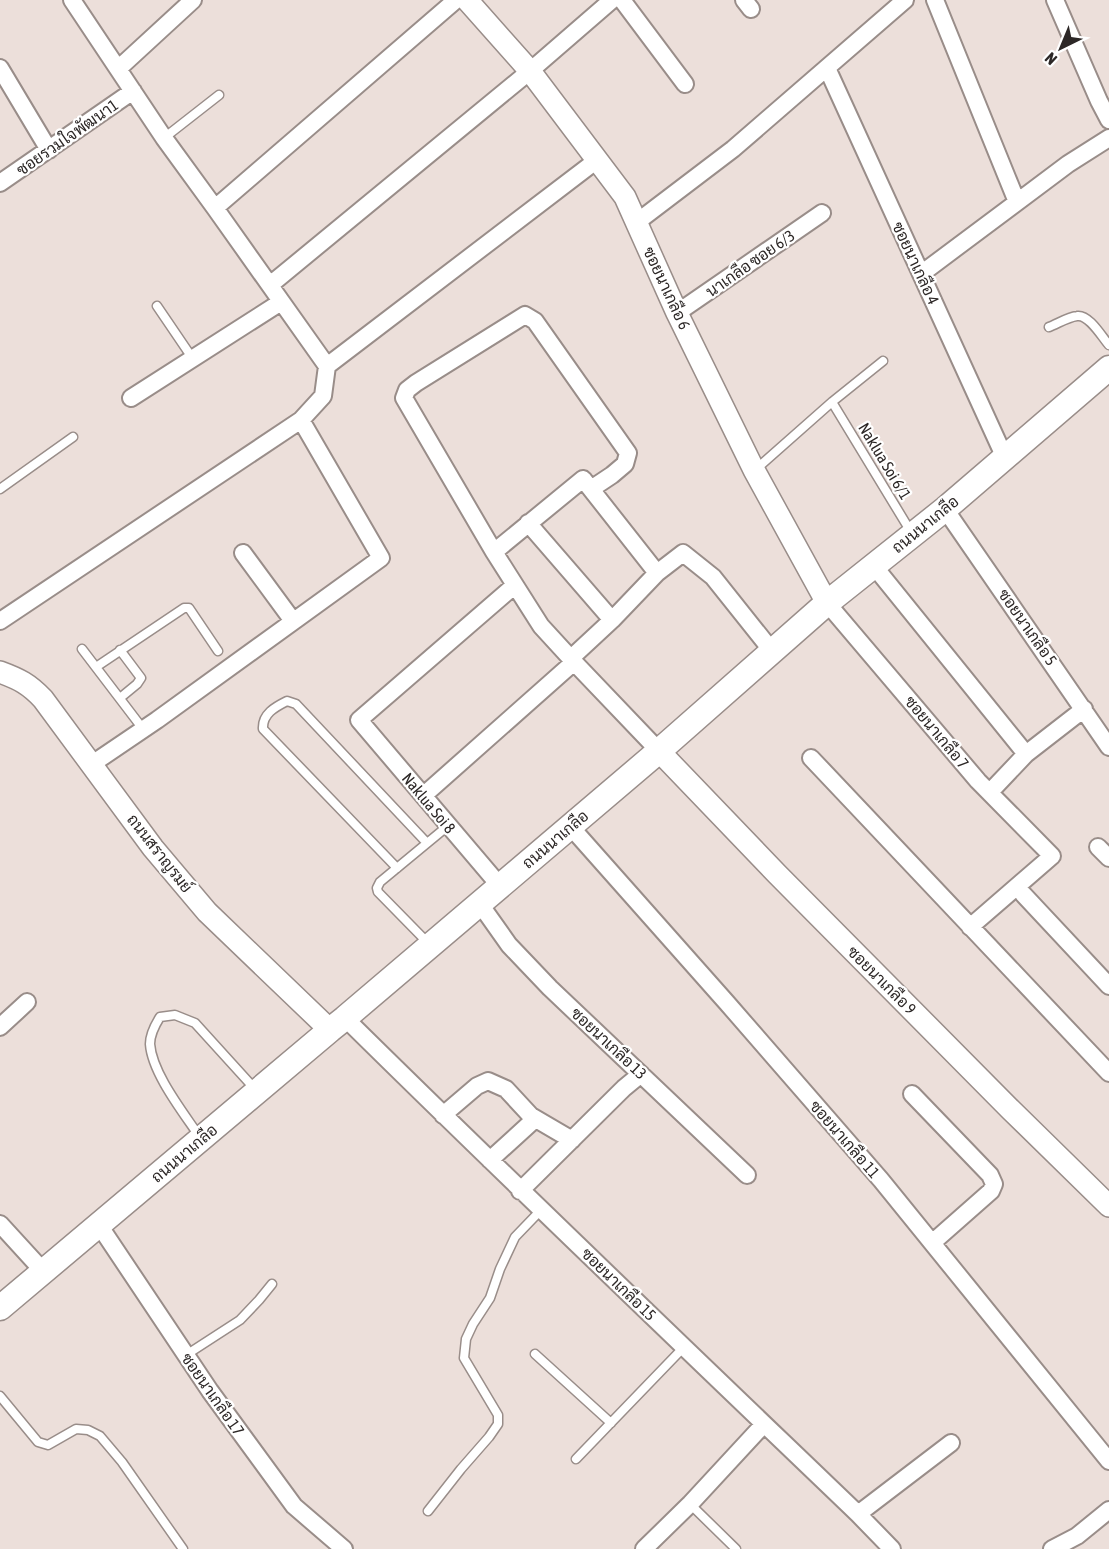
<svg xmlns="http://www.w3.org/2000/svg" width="1109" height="1549" viewBox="0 0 1109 1549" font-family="'Asap Condensed',Sarabun,sans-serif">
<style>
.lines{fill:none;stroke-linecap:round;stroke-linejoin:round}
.service-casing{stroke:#998d89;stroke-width:11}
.minor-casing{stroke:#998d89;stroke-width:20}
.tertiary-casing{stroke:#998d89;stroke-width:24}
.secondary-casing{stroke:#998d89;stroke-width:27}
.service{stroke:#fff;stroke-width:8}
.minor{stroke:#fff;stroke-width:16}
.tertiary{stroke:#fff;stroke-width:21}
.secondary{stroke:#fff;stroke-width:24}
.labels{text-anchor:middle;stroke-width:4.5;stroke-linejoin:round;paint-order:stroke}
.street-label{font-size:16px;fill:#2c2726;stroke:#fff}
</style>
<rect width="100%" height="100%" fill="#ecdfda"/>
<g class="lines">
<defs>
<path id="service" d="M164 138 219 95
M157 306 193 359
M1049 327C1057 324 1068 317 1077 316 1089 314 1102 337 1109 345
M832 402 911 532
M755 470 832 402 883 361
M0 489 73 437
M82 649 143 729
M96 667 184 608H189L218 651
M120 698 137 684 141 678 120 650
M397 868 263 729C262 714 275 707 287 701L296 704 427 843
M430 945 378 892 377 888 380 882 449 825
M199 1136C183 1112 152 1073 150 1044 150 1034 155 1025 160 1017L175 1015 195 1023 255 1089
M535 1354 611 1423
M186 1355 240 1320 259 1300 272 1284
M0 1396 38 1442 48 1445 76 1429 88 1430 100 1436 122 1462 183 1549
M576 1459 684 1347
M690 1504 736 1549
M428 1511 461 1469 489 1437 498 1424V1415L464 1358 466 1339 473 1324 490 1298 500 1269 515 1237 541 1210"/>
<path id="minor" d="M622 0 685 84
M744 0 751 9
M935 0 1017 202
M1055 0 1099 101 1109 120
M0 68 49 150
M827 68 1005 458
M118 69 193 0
M0 183 133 91
M215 208 456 0
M637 222 733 149 905 0
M921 274 1068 164 1109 138
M270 285 530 71 612 0
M677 313 822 213
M327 366 597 160
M131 398 281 302
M591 489 612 475 625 464 628 453 535 321 525 315 416 383 407 390 404 398 494 552 541 626 574 662 659 751
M945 509 1109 747
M528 523 612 620
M494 552 583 479 657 573
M243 553 293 621
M874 566 1026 754
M827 603 978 781 1052 856 970 927
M0 621 301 420 323 396 327 366 215 208 164 138 72 0
M570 659 612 620 657 573 683 553 713 577 772 651
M811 758 1109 1073
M92 764 157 720 381 558 301 420
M990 792 1026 754 1084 709
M424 795 574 662
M570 826 727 1003 881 1180 1109 1461
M1098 847 1109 858
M500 886 359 720 515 585
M1023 894 1109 986
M480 904 509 945 550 988 747 1175
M345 1018C514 1185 686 1349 858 1514L892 1549
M0 1027 27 1002
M912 1094 990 1175 994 1184 991 1191 932 1243
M443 1115 477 1086 488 1081 506 1089 531 1116 572 1140
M490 1160 535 1119
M520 1191 624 1088 641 1074
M0 1224 43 1271
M99 1225 210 1391 294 1506 344 1549
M858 1514 951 1443
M644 1549 690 1504 764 1424
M1052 1549 1077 1536 1109 1510"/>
<path id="tertiary" d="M467 0 530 71 625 197 677 313 754 470 827 603
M0 672C19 679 29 684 43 699L153 848 207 912 330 1030
M659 751 777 874 1011 1110 1109 1206"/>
<path id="secondary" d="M0 1308 330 1030 345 1018 659 751 827 603 945 509 1109 368"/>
</defs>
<use href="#service" class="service-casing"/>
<use href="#minor" class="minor-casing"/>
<use href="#tertiary" class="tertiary-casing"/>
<use href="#secondary" class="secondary-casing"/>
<use href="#service" class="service"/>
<use href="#minor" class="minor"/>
<use href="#tertiary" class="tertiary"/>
<use href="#secondary" class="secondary"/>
</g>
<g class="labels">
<g class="street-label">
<text transform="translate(67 137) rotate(-35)" y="6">ซอยรวมใจพัฒนา1</text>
<text transform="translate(750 263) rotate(-35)" y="6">นาเกลือ ซอย 6/3</text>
<text transform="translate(916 263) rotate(65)" y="6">ซอยนาเกลือ 4</text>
<text transform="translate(667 288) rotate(65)" y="6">ซอยนาเกลือ 6</text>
<text transform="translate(885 461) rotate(59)" y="6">Naklua Soi 6/1</text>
<text transform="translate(925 524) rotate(-39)" y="6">ถนนนาเกลือ</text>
<text transform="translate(1028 627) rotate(55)" y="6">ซอยนาเกลือ 5</text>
<text transform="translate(937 732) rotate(50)" y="6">ซอยนาเกลือ 7</text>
<text transform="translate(429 803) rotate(50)" y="6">Naklua Soi 8</text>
<text transform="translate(555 839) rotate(-40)" y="6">ถนนนาเกลือ</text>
<text transform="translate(160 853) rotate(52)" y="6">ถนนสราญรมย์</text>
<text transform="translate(882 980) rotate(45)" y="6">ซอยนาเกลือ 9</text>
<text transform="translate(609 1043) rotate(43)" y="6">ซอยนาเกลือ 13</text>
<text transform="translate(845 1139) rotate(49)" y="6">ซอยนาเกลือ 11</text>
<text transform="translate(184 1153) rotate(-40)" y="6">ถนนนาเกลือ</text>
<text transform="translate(619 1284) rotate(44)" y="6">ซอยนาเกลือ 15</text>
<text transform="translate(213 1394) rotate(55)" y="6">ซอยนาเกลือ 17</text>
</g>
</g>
<g transform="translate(1061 48) rotate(223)" stroke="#ffffff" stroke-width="4.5" paint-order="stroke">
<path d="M0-4.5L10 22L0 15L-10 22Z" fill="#2c2726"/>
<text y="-9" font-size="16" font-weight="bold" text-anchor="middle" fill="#2c2726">N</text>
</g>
</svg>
